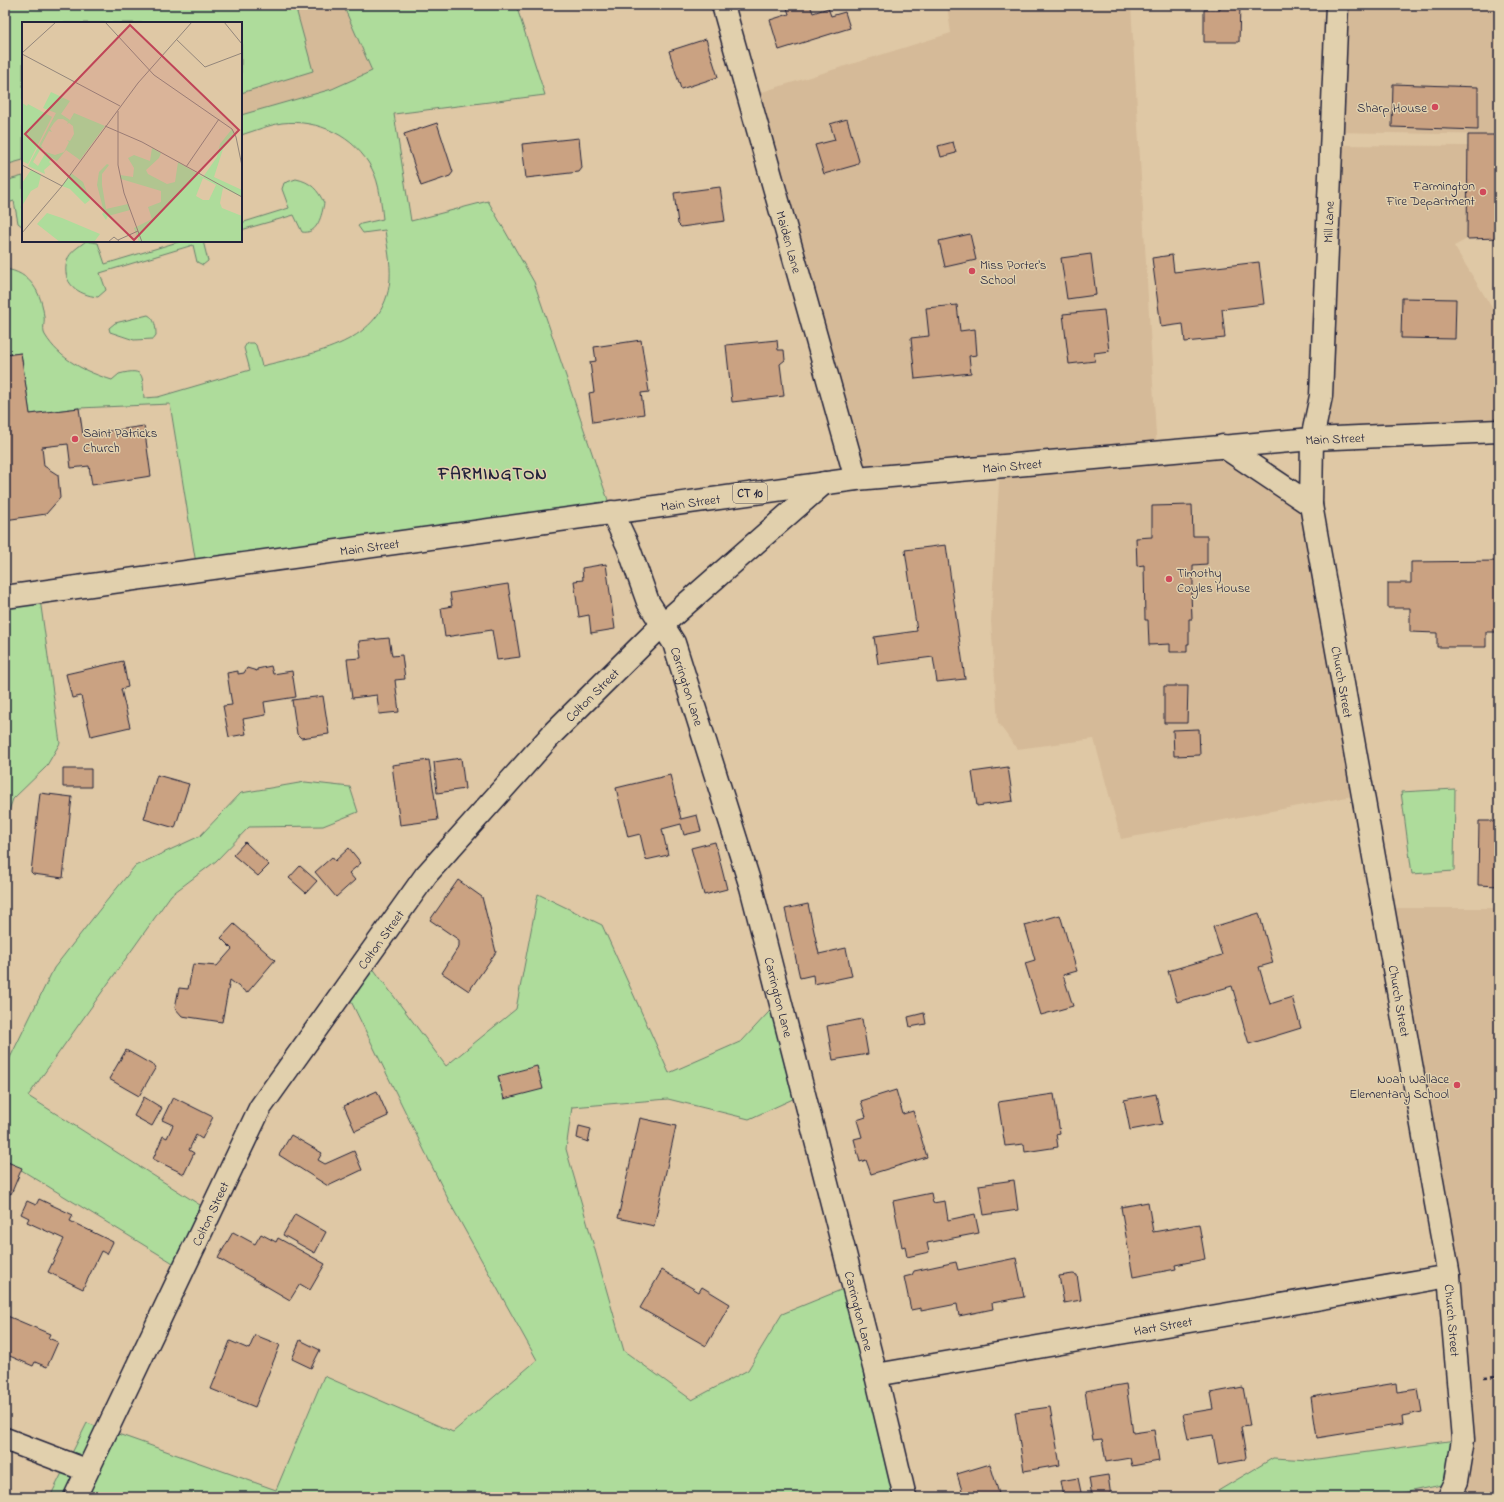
<svg xmlns="http://www.w3.org/2000/svg" width="1504" height="1502" viewBox="0 0 1504 1502" font-family="'Indie Flower',sans-serif">
<style>
.built{fill:#d5ba98}
.green{fill:#aedc9b;stroke:#687f6b}
.building{fill:#caa282;stroke:#22223b}
.lines{fill:none;stroke-linecap:round;stroke-linejoin:round}
.street-casing{stroke:#22223b;stroke-width:25}
.highway-casing{stroke:#22223b;stroke-width:25}
.path{stroke:#22223b;stroke-width:2.5;stroke-dasharray:4 3;stroke-linecap:butt}
.street{stroke:#e1d0ad;stroke-width:22}
.highway{stroke:#e1d0ad;stroke-width:22}
.poi-dot{fill:#d1495b;stroke:#e1d0ad;stroke-width:1.5}
.labels{text-anchor:middle;stroke-width:3;stroke-linejoin:round;paint-order:stroke}
.shield{fill:#e1d0ad;stroke:#5b565d;stroke-width:1}
.shield-label{font-size:12px;font-weight:bold;fill:#22223b}
.poi-label{font-size:13px;fill:#22223b;stroke:#e1d0ad;text-anchor:end}
.street-label{font-size:13px;fill:#22223b;stroke:#e1d0ad}
.district-label{font-size:17px;font-weight:bold;letter-spacing:1px;fill:#22223b;stroke:#e1d0ad}
.inset-road{fill:none;stroke:#93867b;stroke-width:1}
.view{fill:#c04558;fill-opacity:0.15;stroke:#c04558;stroke-width:2}
.inset-edge{fill:none;stroke:#22223b;stroke-width:2}
</style>
<rect width="100%" height="100%" fill="#dfc8a5"/>
<filter id="ink" filterUnits="userSpaceOnUse"><feTurbulence type="fractalNoise" baseFrequency=".025" numOctaves="2"/><feDisplacementMap in="SourceGraphic" scale="8" xChannelSelector="R" yChannelSelector="G"/><feConvolveMatrix kernelMatrix="1 2 1 2 8 2 1 2 1" color-interpolation-filters="sRGB"/></filter>
<g filter="url(#ink)">
<path class="built" d="M5 5H343L372 71 332 89 241 115V23H23V176L5 181Z
M947 5H1131L1157 452 1223 446 1311 505 1363 794 1121 839 1094 739 1017 749 998 723 991 621 1000 466 856 479 749 96 951 33Z
M1337 5H1499V135L1331 132Z
M1331 145 1468 146 1467 239 1454 246 1497 316V431L1312 439Z
M1384 908H1499V1497H1459L1463 1439Z"/>
<path class="green" d="M5 5H295L313 71 241 93V23H23V160L5 165Z
M343 5H516L545 95 394 114 411 221 488 201 534 282 612 512 197 570 170 404 79 408 30 414 21 353 5 355V269C30 272 42 293 44 317 45 322 42 330 45 335 60 360 86 372 112 380L119 374C146 367 142 376 144 398L158 397 250 370 244 348 247 343H254L256 345 262 366C313 353 385 344 390 279 391 262 387 246 385 230L363 233 358 226 361 224 383 219C381 203 380 184 372 169 355 136 318 119 282 123 269 125 254 131 241 135V115L332 89 372 71Z
M23 176V227L18 223 14 201 5 204V181Z
M296 179C311 182 318 190 324 203 322 214 318 235 302 232L294 215 241 230V223L289 208 282 189 284 183Z
M86 241 98 243 105 264 181 241H203L208 261 203 265 197 262 193 245 100 273 106 290 98 297C78 295 61 283 67 261 69 252 80 246 86 241Z
M148 315C155 318 156 328 156 335L153 339 134 340 110 332 109 328 115 323Z
M39 592 60 743 46 767 13 799 5 822V597Z
M305 782 350 787 358 812 323 826 249 827 216 861 171 895 28 1096 211 1212 183 1269 5 1160V1068L54 968 100 909 135 866 200 836 241 793Z
M1455 789 1454 871 1412 874 1401 792Z
M538 894 602 925 669 1073 742 1041 780 1000 804 1094 749 1119 668 1099 572 1107 566 1149 624 1351 692 1400 748 1370 782 1314 853 1285 905 1497H50L87 1423 276 1490 324 1376 453 1432 537 1360 451 1205 345 989 366 959 446 1066 516 1009Z
M1463 1439 1456 1482 1384 1497H1208L1273 1458 1310 1460Z"/>
<path class="building" d="M786 5H810L813 13 828 8 831 16 845 12 850 28 779 50 770 20 789 14Z
M1220 5H1240L1239 42H1204V10H1220Z
M706 39 718 77 681 89 669 51Z
M1393 84 1478 87V130L1392 127Z
M847 119 859 161 856 165 824 174 815 145 835 140 830 124Z
M437 123 453 172 450 176 421 186 404 134Z
M1468 135H1499V238L1467 239Z
M579 138 582 168 579 172 526 178 522 144Z
M953 142 956 153 941 157 938 146Z
M720 187 725 221 681 227 678 224 674 193Z
M970 234 976 260 945 267 939 241Z
M1091 254 1096 295 1067 299 1061 258Z
M1172 255 1174 272 1259 262 1264 304 1222 309 1225 338 1185 342 1183 324 1161 327 1152 258Z
M1402 298 1456 299 1455 339 1401 338Z
M957 305 960 331 975 329 977 355 969 356 971 373 915 379 911 338 929 336 926 308Z
M1104 310 1109 351 1094 353 1095 361 1069 364 1063 314Z
M641 340 649 392 641 393 644 414 593 422 589 393 594 392 590 362 596 361 594 347Z
M777 340 778 350H784L785 360 780 364 784 396 732 402 726 345Z
M21 353 30 414 79 408 83 435 144 426 151 476 92 485 89 466 71 468 68 444 42 447 44 466 58 475 60 498 46 514 5 520V355Z
M1192 505 1193 536H1207V564L1193 565V593H1191L1192 619H1189V644H1187V652H1170V644L1149 645 1148 620H1145L1144 565 1137 566 1136 538 1152 537V506Z
M946 545 965 679 937 682 933 657 878 664 874 637 917 631 905 550Z
M1499 561V632H1486V647H1437V633L1410 632V608H1388V583H1411V562Z
M606 564 615 629 591 633 589 615 579 617 574 581 583 580 582 568Z
M508 584 520 657 497 660 492 630 445 637 441 608 452 606 450 593Z
M389 638 392 656 402 655 405 679 395 680 399 712 379 714 377 695 352 698 347 659 361 658 359 641Z
M123 661 128 687 121 689 130 727 91 736 81 696 72 698 66 674Z
M271 666 273 674 292 671 296 697 264 702 266 715 243 719 246 734 229 737 223 706 232 705 227 673 238 671V674L244 673 247 668 257 671V669Z
M1164 686H1188L1187 723H1164Z
M323 696 329 734 301 738 297 734 292 700Z
M1199 729 1200 755 1174 756 1173 730Z
M461 758 465 789 437 793 434 762Z
M429 760 438 820 400 825 392 765Z
M1008 767 1013 801 977 806 972 772Z
M63 769H91V787H63Z
M157 775 189 784 175 828 144 819Z
M670 775 681 819 697 815 701 831 684 835 681 824 662 829 668 855 646 860 640 834 628 837 616 788Z
M40 793 72 797 63 878 33 874 31 872Z
M1479 821H1499V886L1478 885Z
M245 842 269 865 258 876 233 855Z
M715 842 727 889 704 895 691 848Z
M349 848 361 863 349 873 355 880 336 897 315 872 332 857 335 861Z
M300 866 317 881 306 893 289 878Z
M458 880 482 897 496 952 469 991 442 973 459 946V940L430 920Z
M808 904 819 954 846 948 852 976 814 984 813 975 800 978 785 909Z
M1259 913 1273 963 1259 967 1270 1004 1292 997 1301 1028 1249 1044 1232 986 1177 1002 1168 971 1222 955 1213 927Z
M1060 915 1077 971 1063 975 1073 1006 1041 1015 1025 963 1035 960 1025 925Z
M234 924 275 960 247 993 230 980 222 1022 182 1016 175 1008 179 988 188 989 193 964 217 966 232 949 221 938Z
M924 1013 926 1024 910 1027 908 1017Z
M862 1019 868 1054 833 1060 827 1026Z
M126 1050 156 1067 139 1096 109 1079Z
M537 1066 543 1089 504 1099 498 1076Z
M896 1090 903 1114 913 1111 927 1157 871 1174 866 1160 860 1162 854 1139 862 1137 857 1120 866 1117 861 1101Z
M377 1091 388 1116 355 1131 344 1106Z
M1054 1094 1060 1133 1056 1134 1058 1147 1025 1152 1024 1144 1005 1146 998 1102Z
M1156 1094 1162 1124 1130 1130 1124 1100Z
M144 1097 162 1108 152 1126 134 1116Z
M173 1097 213 1117 202 1139 196 1135 189 1150 194 1153 184 1174 153 1159 163 1136 167 1138 173 1125 162 1120Z
M640 1118 676 1126 654 1226 618 1218Z
M579 1126 591 1129 588 1142 577 1138Z
M291 1135 322 1153 318 1160 325 1164 354 1151 362 1170 328 1186 279 1155Z
M5 1161 22 1168 11 1194 5 1191Z
M1014 1180 1018 1210 984 1215 979 1185Z
M931 1193 933 1203 945 1201 948 1220 975 1214 979 1233 927 1243 929 1252 907 1257 905 1246 902 1247 893 1201Z
M39 1199 73 1215 70 1221 113 1242 107 1254 101 1251 83 1289 48 1272 64 1239 27 1222 29 1218 21 1214 27 1201 36 1205Z
M1148 1202 1153 1232 1199 1224 1205 1259 1175 1265 1176 1269 1133 1277 1121 1207Z
M295 1214 326 1232 315 1253 283 1235Z
M233 1232 255 1244 261 1234 276 1242 278 1238 325 1264 310 1290 300 1284 290 1300 218 1258Z
M1016 1258 1024 1297 992 1303 993 1309 959 1316 957 1304 921 1311V1308L911 1310 904 1277 912 1275 914 1271 956 1262 958 1270Z
M662 1270 699 1292 702 1287 730 1304 706 1346 640 1308Z
M1073 1274 1077 1275 1081 1300 1064 1303 1059 1276Z
M5 1315 50 1334 48 1338 58 1342 47 1367 35 1362 33 1366 5 1354Z
M255 1335 280 1345 255 1407 211 1389 230 1341 249 1349Z
M300 1340 320 1350 311 1368 292 1359Z
M1396 1383 1397 1392 1418 1389 1422 1412 1402 1416 1403 1424 1317 1438 1311 1397Z
M1126 1384 1133 1433 1154 1430 1159 1461 1132 1466 1130 1458 1106 1462 1102 1439 1093 1440 1085 1391Z
M1243 1387 1250 1426 1241 1427 1246 1457 1244 1460 1218 1465 1213 1435 1188 1439 1183 1414 1213 1409 1210 1393Z
M1050 1407 1060 1465 1024 1471 1015 1412Z
M990 1464 1000 1497H964L957 1474Z
M1108 1475 1111 1497H1092L1089 1478Z
M1078 1478 1082 1497H1063L1060 1481Z"/>
<g class="lines">
<defs>
<g id="street">
<path id="s1" d="M723 5 856 479"/>
<path id="s2" d="M1337 5 1321 396 1312 439 1311 505 1449 1276 1463 1439 1456 1482 1449 1497"/>
<path d="M1223 446 1311 505"/>
<path id="s3" d="M612 512 628 546 648 602 674 643 751 887 876 1375 905 1497"/>
<path id="s4" d="M876 1375 1449 1276"/>
<path d="M5 1439 86 1470"/>
<path id="s5" d="M75 1497 260 1108 426 875 554 732 662 625 824 483"/>
</g>
<g id="highway">
<path id="s6" d="M5 597 856 479 1312 439 1499 431"/>
</g>
</defs>
<use href="#street" class="street-casing"/>
<use href="#highway" class="highway-casing"/>
<path class="path" d="M1484 1377 1499 1376"/>
<use href="#street" class="street"/>
<use href="#highway" class="highway"/>
</g>
</g>
<g class="poi-dot">
<circle cx="1435" cy="107" r="4"/>
<circle cx="1483" cy="192" r="4"/>
<circle cx="972" cy="271" r="4"/>
<circle cx="75" cy="439" r="4"/>
<circle cx="1169" cy="579" r="4"/>
<circle cx="1457" cy="1085" r="4"/>
</g>
<g class="labels">
<rect class="shield" x="733" y="483" width="34" height="20" rx="3"/>
<g class="shield-label">
<text x="750" y="497">CT 10</text>
</g>
<g class="poi-label">
<text x="1427" y="112">Sharp House</text>
<text x="1475" y="190">Farmington<tspan x="1475" dy="15">Fire Department</tspan></text>
<text x="980" y="269" text-anchor="start">Miss Porter's<tspan x="980" dy="15">School</tspan></text>
<text x="83" y="437" text-anchor="start">Saint Patricks<tspan x="83" dy="15">Church</tspan></text>
<text x="1177" y="577" text-anchor="start">Timothy<tspan x="1177" dy="15">Coyles House</tspan></text>
<text x="1449" y="1083">Noah Wallace<tspan x="1449" dy="15">Elementary School</tspan></text>
</g>
<g class="street-label">
<text transform="translate(1328 222) rotate(-88)" y="5">Mill Lane</text>
<text dy="5" stroke="none"><textPath href="#s1" startOffset="246">Maiden Lane</textPath></text>
<text dy="5" stroke="none"><textPath href="#s6" startOffset="1340">Main Street</textPath></text>
<text dy="5" stroke="none"><textPath href="#s6" startOffset="1016">Main Street</textPath></text>
<text dy="5" stroke="none"><textPath href="#s6" startOffset="692">Main Street</textPath></text>
<text dy="5" stroke="none"><textPath href="#s6" startOffset="368">Main Street</textPath></text>
<text dy="5" stroke="none"><textPath href="#s2" startOffset="681">Church Street</textPath></text>
<text dy="5" stroke="none"><textPath href="#s3" startOffset="191">Carrington Lane</textPath></text>
<text dy="5" stroke="none"><textPath href="#s5" startOffset="962">Colton Street</textPath></text>
<text dy="5" stroke="none"><textPath href="#s5" startOffset="638">Colton Street</textPath></text>
<text dy="5" stroke="none"><textPath href="#s3" startOffset="515">Carrington Lane</textPath></text>
<text dy="5" stroke="none"><textPath href="#s2" startOffset="1005">Church Street</textPath></text>
<text dy="5" stroke="none"><textPath href="#s5" startOffset="314">Colton Street</textPath></text>
<text dy="5" stroke="none"><textPath href="#s3" startOffset="839">Carrington Lane</textPath></text>
<text dy="5" stroke="none"><textPath href="#s2" startOffset="1329">Church Street</textPath></text>
<text dy="5" stroke="none"><textPath href="#s4" startOffset="291">Hart Street</textPath></text>
</g>
<g class="district-label">
<text x="493" y="479">FARMINGTON</text>
</g>
</g>
<g transform="translate(22 22)">
<rect width="220" height="220" fill="#dfc8a5"/>
<path d="M29 70 48 79 39 92 48 98 52 91 83 104 58 138 44 128 35 139 30 136 27 140 29 142 22 148 23 152 6 144 34 91 21 86ZM36 97H41L46 100 45 102 47 101 51 104 52 112 48 119 45 118 47 120 42 130 33 133 24 130 16 144 11 140 19 126H21L19 124 27 109 30 110 28 107 32 101ZM0 81 5 84 6 82 30 95 6 142 0 139ZM210 107 212 111 201 127 192 155 220 168V175L201 166 198 181 200 186 220 194V220H117L112 206 130 197 126 185 139 180V169L99 157 98 153 111 155 112 146 106 136 112 133 128 139 130 126 139 131 137 136 124 148 126 152 145 162 153 160 156 140 181 155 195 135 198 122ZM181 156 194 163 187 178H181L174 174ZM85 142 87 143 80 152V163L84 187 106 182 108 188 86 194 84 198 80 192 82 190 75 163 77 150ZM9 148 19 153 16 165 9 169 0 184V161ZM49 151 61 160 68 178 63 182 48 167 40 164ZM25 191 40 196 78 212 72 220H38L15 202Z" fill="#aedc9b" fill-rule="evenodd"/>
<path class="inset-road" d="M83 0 132 53 210 107 214 115 220 144M202 0 220 22M154 17 183 45 220 31M0 31 34 0M0 32 98 84M96 89V143L102 171 120 220M83 104 120 120 220 175M0 143 40 164M164 145 197 97M0 211 40 164 116 61 170 0M96 218 116 209M86 220 92 215 97 219"/>
<path class="view" d="M108 3 217 108 112 218 3 112Z"/>
<rect width="220" height="220" class="inset-edge"/>
</g>
<rect width="1504" height="1502" fill="none" stroke="#e1d0ad" stroke-width="20"/>
<rect x="10" y="10" width="1484" height="1482" fill="none" stroke="#22223b" stroke-width="1.5" filter="url(#ink)"/>
</svg>
